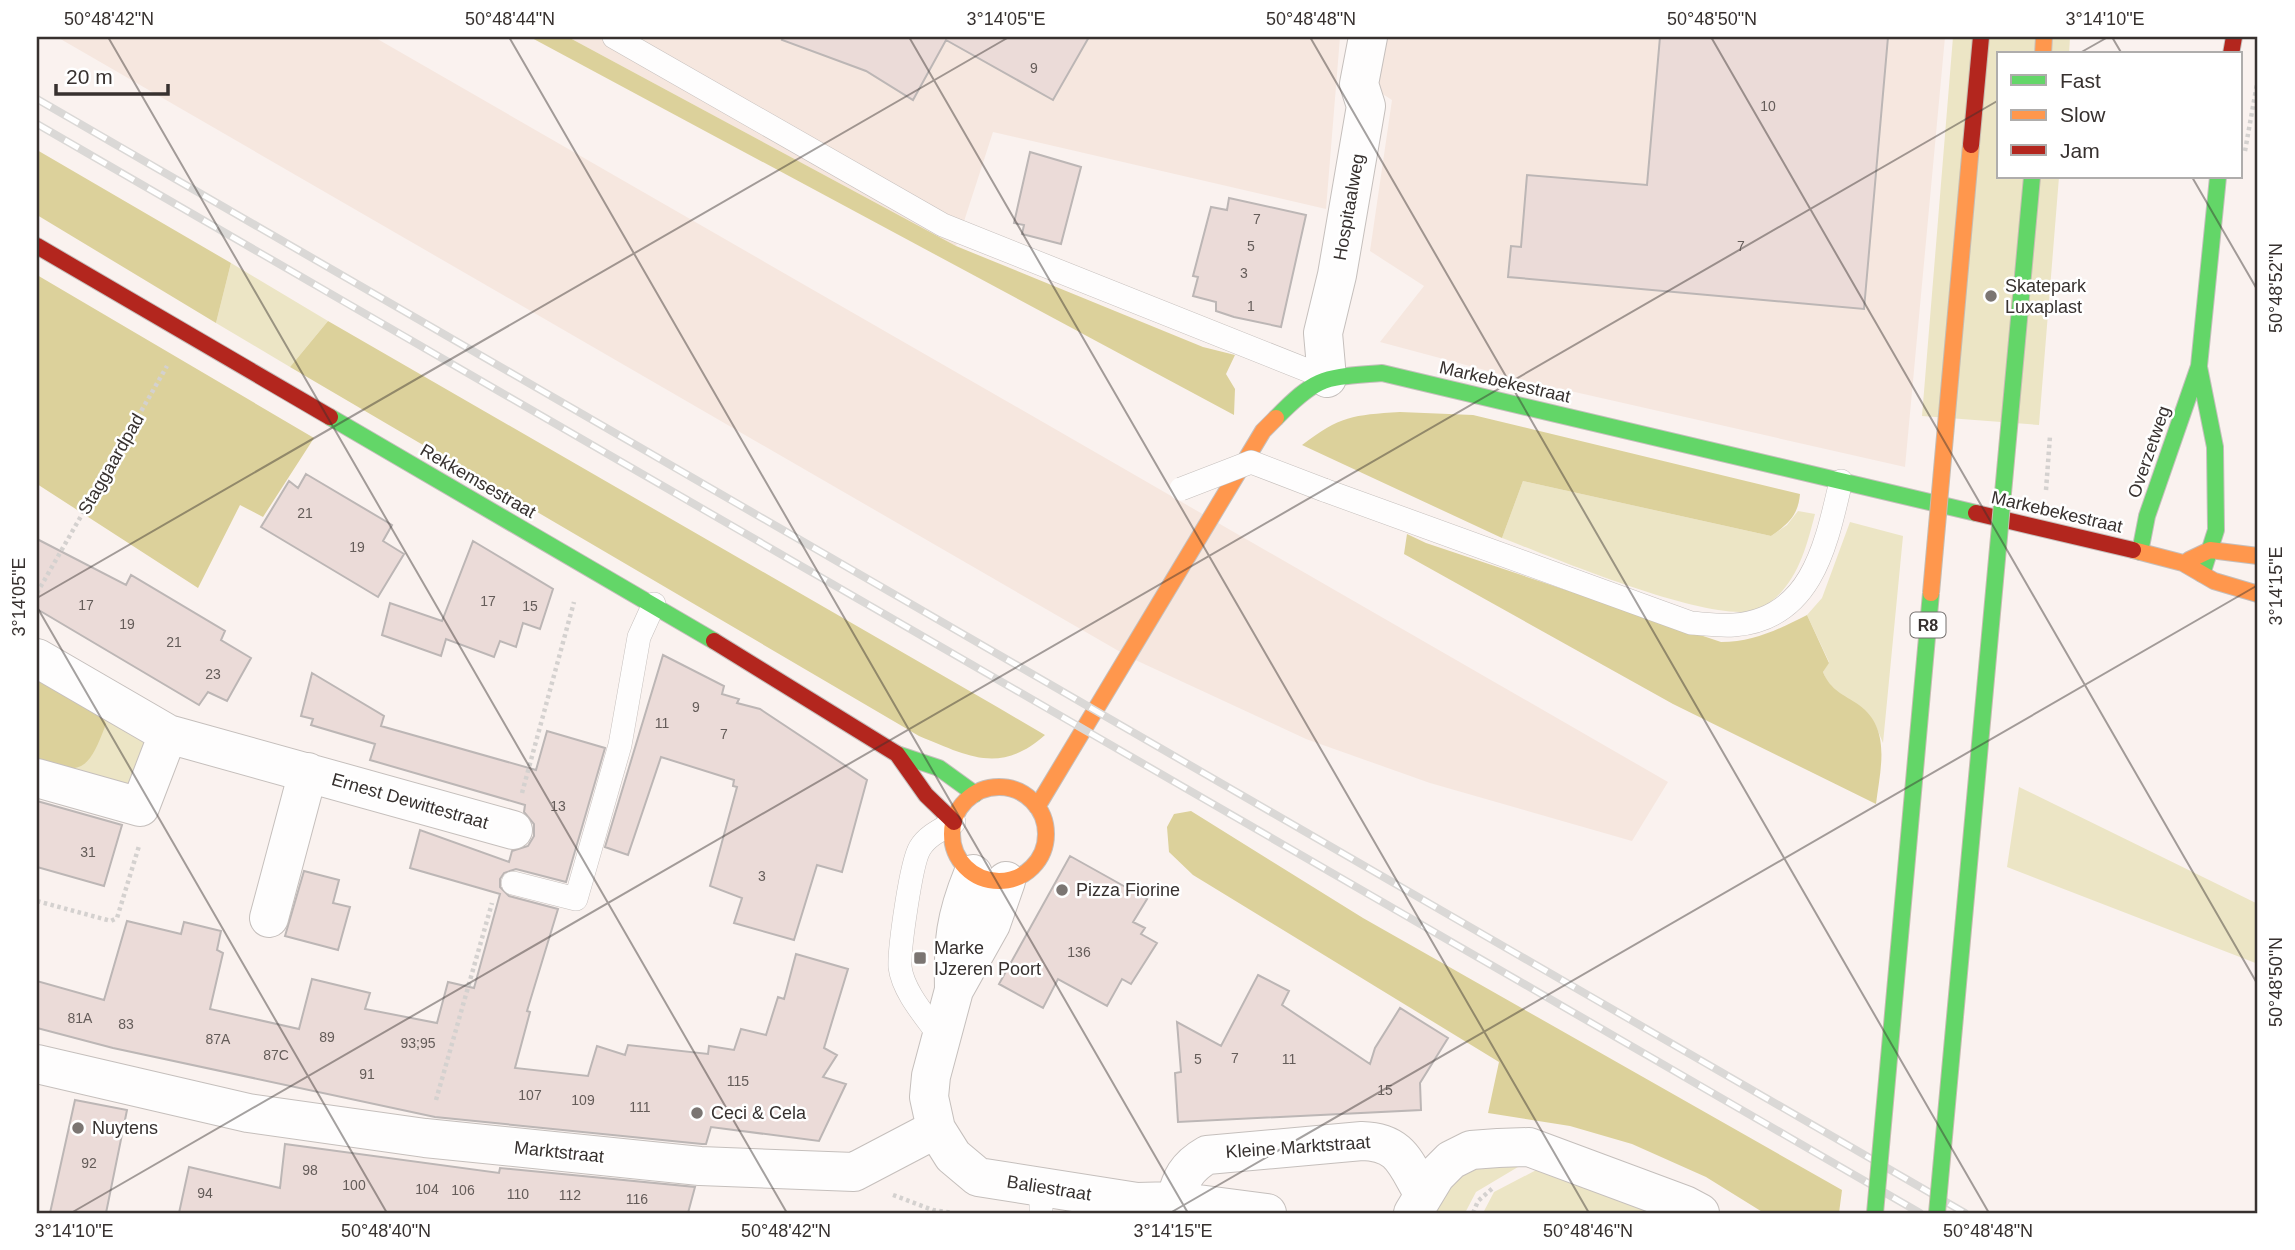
<svg xmlns="http://www.w3.org/2000/svg" width="2295" height="1250" viewBox="0 0 2295 1250" font-family="Arial,sans-serif">
<style>
.built{fill:#f6e7df}
.green{fill:#ece5c5}
.forest{fill:#dcd19b}
.building{fill:#ebdbd8;stroke:#bcb6b5;stroke-width:2}
.lines{fill:none;stroke-linecap:round;stroke-linejoin:round}
.lane-casing{stroke:#c5bfbc;stroke-width:24}
.street-casing{stroke:#c5bfbc;stroke-width:40}
.fast-casing{stroke:#c5bfbc;stroke-width:18}
.slow-casing{stroke:#c5bfbc;stroke-width:18}
.jam-casing{stroke:#c5bfbc;stroke-width:18}
.path{stroke:#d4d1cf;stroke-width:4.5;stroke-dasharray:3.5 3.5;stroke-linecap:butt}
.lane{stroke:#fefdfd;stroke-width:23}
.street{stroke:#fefdfd;stroke-width:38}
.fast{stroke:#63d668;stroke-width:16}
.slow{stroke:#ff974d;stroke-width:16}
.jam{stroke:#b3261e;stroke-width:16}
.rail-casing{stroke:#dad8d6;stroke-width:8}
.rail{stroke:#fff;stroke-width:5;stroke-dasharray:16;stroke-linecap:butt}
.lane-bridge-casing{stroke:#c5bfbc;stroke-width:24;stroke-linecap:butt}
.fast-bridge-casing{stroke:#c6bcb1;stroke-width:18;stroke-linecap:butt}
.slow-bridge-casing{stroke:#c6bcb1;stroke-width:18;stroke-linecap:butt}
.jam-bridge-casing{stroke:#c6bcb1;stroke-width:18;stroke-linecap:butt}
.lane-bridge{stroke:#fefdfd;stroke-width:23}
.fast-bridge{stroke:#63d668;stroke-width:16}
.slow-bridge{stroke:#ff974d;stroke-width:16}
.jam-bridge{stroke:#b3261e;stroke-width:16}
.ticks{fill:none;stroke:#37312f;stroke-width:2;stroke-opacity:0.45}
.poi-dot{fill:#7b7572;stroke:#fff;stroke-width:2.5}
.labels{text-anchor:middle;stroke-width:5;stroke-linejoin:round;paint-order:stroke}
.number-label{font-size:14px;fill:#645c59}
.shield{fill:#fff;stroke:#736f6d;stroke-width:2}
.shield-label{font-size:16px;font-weight:bold;fill:#37312f}
.street-label{font-size:18px;fill:#37312f;stroke:#fff}
.poi-label{font-size:18px;fill:#37312f;stroke:#fff;text-anchor:start}
.neatline{fill:none;stroke:#37312f;stroke-width:2.5}
.ticks-label{font-size:18px;text-anchor:middle;fill:#37312f}
</style>
<rect width="100%" height="100%" fill="#faf2ef"/>
<path class="built" d="M57 37H374L1668 782 1632 841 1430 783 1306 739 1129 657Z
M568 37H1340L1326 209 993 132 956 246Z
M1380 37H1945L1905 467 1522 380 1380 342 1424 286 1370 251 1392 100 1370 86Z"/>
<path class="green" d="M1953 37H2070L2069 54H1999V177H2059L2039 425 1922 416Z
M231 263 328 321 290 367 216 323Z
M1523 481 1771 536 1787 525 1798 511 1815 514C1806 549 1796 589 1761 608 1722 630 1547 555 1502 538Z
M1850 522 1903 536 1883 743 1875 724 1829 686 1823 672 1829 662 1807 615 1822 598Z
M100 711 146 736 135 780 120 788 66 771Z
M2019 787 2258 904V964L2007 867Z
M1475 1163 1523 1164 1476 1192 1465 1213H1431L1445 1190Z
M1542 1167 1674 1213H1483L1494 1192Z"/>
<path class="forest" d="M530 37H568L956 246 1203 347 1235 355 1226 374 1235 389 1234 415Z
M37 150 231 263 216 323 37 215Z
M37 275 314 438 263 517 240 505 198 588 37 484Z
M328 321 999 708 1045 735C1000 775 968 756 919 736L290 367Z
M1400 412 1473 415 1800 494C1798 516 1788 524 1771 536L1523 481 1502 538 1302 445C1340 416 1353 415 1400 412Z
M1407 534 1426 543 1721 642C1754 642 1779 629 1807 615L1829 663 1823 672C1831 691 1843 694 1859 705 1892 729 1880 770 1876 804L1673 704 1404 554Z
M37 679 100 711 106 724C89 768 84 777 37 761Z
M1191 811 1363 918 1842 1190 1839 1213H1764L1706 1177 1632 1144 1570 1126 1488 1113 1499 1062 1193 875 1169 852 1167 827 1174 814Z"/>
<path class="building" d="M783 37H1089L1053 100 946 40 913 100 866 71 782 40Z
M1660 37H1888L1864 309 1508 277 1511 246 1521 247 1527 175 1647 185Z
M1030 152 1081 167 1061 244 1022 234 1024 225 1014 223Z
M1229 198 1306 215 1281 327 1234 317 1216 311V302L1193 296 1198 277 1193 276 1211 207 1227 210Z
M306 474 392 525 383 541 404 554 378 597 261 527 289 481 298 488Z
M37 539 126 585 131 575 225 631 221 640 251 658 227 701 208 692 199 705 37 609Z
M473 541 553 589 540 629 523 623 516 647 500 641 494 657 446 639 441 656 382 635 390 603 442 621Z
M663 655 724 686 722 694 739 699 737 703 760 709 867 780 842 872 817 865 794 940 734 923 742 898 710 886 737 787 733 786 734 780 661 757 628 855 605 847Z
M312 673 384 716 381 726 536 770 547 731 605 748 566 882 516 869 504 873 500 879V887L509 896 558 909 527 1011 530 1012 515 1068 588 1076 597 1046 625 1055 628 1045 708 1054 709 1046 734 1050 741 1029 766 1035 778 997 784 999 796 954 848 969 824 1048 837 1055 823 1077 846 1084 819 1141 711 1127 706 1144H702L435 1117 113 1048 37 1028V981L104 1000 127 921 181 934 184 922 221 931 217 950 223 953 210 1009 299 1029 312 979 370 993 365 1009 437 1023 448 982 474 988 500 894 410 868 420 830 509 862 512 851 528 846 534 836V824L524 812 525 805 370 760 375 744 311 725 313 719 301 716Z
M37 801 122 825 104 886 37 867Z
M1070 856 1147 899 1133 922 1145 928 1141 934 1157 943 1131 984 1122 979 1107 1006 1058 979 1043 1008 999 984Z
M304 871 339 880 333 903 350 907 338 950 285 936Z
M1258 975 1289 991 1282 1005 1370 1064 1375 1048 1400 1008 1448 1038 1420 1083 1421 1110 1178 1122 1175 1073 1181 1072 1177 1022 1221 1046Z
M75 1100 127 1110 106 1213H50Z
M285 1144 499 1173 500 1168 695 1187 688 1213H179L189 1167 280 1188Z"/>
<g class="lines">
<defs>
<path id="lane" d="M614 37 943 225 1327 378
M1324 490 1691 623C1705 624 1720 626 1734 625 1812 619 1826 545 1841 481
M513 883 576 899 620 745 639 637 654 604
M941 1038C927 1018 903 992 900 967 899 950 911 862 920 848 927 836 942 829 954 822
M1041 1213V1187"/>
<path id="street" d="M1327 378 1323 333 1337 275 1366 106 1359 84 1368 37
M37 658 168 734 513 830
M37 778 140 807 168 734
M1006 881 991 924 954 990 931 1076 929 1097 936 1129 953 1156 978 1177 1137 1202 1175 1201 1267 1213
M269 918 308 772
M954 988C953 941 955 918 973 874
M37 1064 248 1113 425 1138 700 1166 854 1172 936 1129
M1175 1201C1181 1179 1186 1167 1207 1155L1362 1141C1401 1142 1405 1163 1423 1193
M1413 1213 1436 1175 1451 1160 1471 1150 1498 1148 1529 1147 1685 1205 1700 1213"/>
<path id="fast" d="M2199 367 2215 447 2216 530 2202 574
M330 417 714 641
M1276 418C1318 375 1324 378 1382 373L1976 513
M2140 552 2147 516 2199 366 2218 177
M897 754 939 768 975 794"/>
<path id="slow" d="M2043 54 2044 37
M2133 550 2183 563 2214 581 2258 594
M2189 560 2210 550 2258 556
M952 834a47 47 0 1 1 94 0a47 47 0 1 1-94 0Z
M1037 807 1263 431 1276 418"/>
<path id="jam" d="M2231 54 2234 37
M37 246 330 417
M1976 513 2133 550
M714 641 897 754 926 795 954 822"/>
</defs>
<use href="#lane" class="lane-casing"/>
<use href="#street" class="street-casing"/>
<use href="#fast" class="fast-casing"/>
<use href="#slow" class="slow-casing"/>
<use href="#jam" class="jam-casing"/>
<path class="path" d="M2245 151 2257 84
M2046 490 2050 436
M37 593 167 366
M522 793 574 602
M37 901 111 921 117 918 139 846
M436 1100 492 903
M893 1195 933 1210 953 1213
M1473 1213 1478 1201 1494 1187"/>
<use href="#lane" class="lane"/>
<use href="#street" class="street"/>
<use href="#fast" class="fast"/>
<use href="#slow" class="slow"/>
<use href="#jam" class="jam"/>
<defs>
<path id="rail" d="M37 99 1965 1213
M37 124 1920 1213"/>
</defs>
<use href="#rail" class="rail-casing"/>
<use href="#rail" class="rail"/>
<defs>
<path id="lane-bridge" d="M1181 489 1251 462 1324 490"/>
<path id="fast-bridge" d="M1875 1213 1931 593
M1937 1213 2032 177"/>
<path id="slow-bridge" d="M1931 593 1971 145"/>
<path id="jam-bridge" d="M1971 145 1981 37"/>
</defs>
<use href="#lane-bridge" class="lane-bridge-casing"/>
<use href="#fast-bridge" class="fast-bridge-casing"/>
<use href="#slow-bridge" class="slow-bridge-casing"/>
<use href="#jam-bridge" class="jam-bridge-casing"/>
<use href="#lane-bridge" class="lane-bridge"/>
<use href="#fast-bridge" class="fast-bridge"/>
<use href="#slow-bridge" class="slow-bridge"/>
<use href="#jam-bridge" class="jam-bridge"/>
</g>
<path class="ticks" d="M108 37 787 1213M509 37 1188 1213M909 37 1589 1213M1310 37 1989 1213M1711 37 2258 985M2112 37 2122 54M2078 54 2108 37M2192 177 2258 291M37 598 1009 37M37 607 387 1213M71 1213 1999 100M1170 1213 2258 585"/>
<g class="poi-dot">
<circle cx="1991" cy="296" r="7"/>
<circle cx="1062" cy="890" r="7"/>
<rect x="913" y="951" width="14" height="14" rx="3.5"/>
<circle cx="697" cy="1113" r="7"/>
<circle cx="78" cy="1128" r="7"/>
</g>
<g class="labels">
<g class="number-label">
<text x="1034" y="73">9</text>
<text x="1768" y="111">10</text>
<text x="1257" y="224">7</text>
<text x="1251" y="251">5</text>
<text x="1741" y="251">7</text>
<text x="1244" y="278">3</text>
<text x="1251" y="311">1</text>
<text x="305" y="518">21</text>
<text x="357" y="552">19</text>
<text x="488" y="606">17</text>
<text x="86" y="610">17</text>
<text x="530" y="611">15</text>
<text x="127" y="629">19</text>
<text x="174" y="647">21</text>
<text x="213" y="679">23</text>
<text x="696" y="712">9</text>
<text x="662" y="728">11</text>
<text x="724" y="739">7</text>
<text x="558" y="811">13</text>
<text x="88" y="857">31</text>
<text x="762" y="881">3</text>
<text x="1079" y="957">136</text>
<text x="80" y="1023">81A</text>
<text x="126" y="1029">83</text>
<text x="327" y="1042">89</text>
<text x="218" y="1044">87A</text>
<text x="418" y="1048">93;95</text>
<text x="276" y="1060">87C</text>
<text x="1235" y="1063">7</text>
<text x="1198" y="1064">5</text>
<text x="1289" y="1064">11</text>
<text x="367" y="1079">91</text>
<text x="738" y="1086">115</text>
<text x="1385" y="1095">15</text>
<text x="530" y="1100">107</text>
<text x="583" y="1105">109</text>
<text x="640" y="1112">111</text>
<text x="89" y="1168">92</text>
<text x="310" y="1175">98</text>
<text x="354" y="1190">100</text>
<text x="427" y="1194">104</text>
<text x="463" y="1195">106</text>
<text x="205" y="1198">94</text>
<text x="518" y="1199">110</text>
<text x="570" y="1200">112</text>
<text x="637" y="1204">116</text>
</g>
<rect class="shield" x="1910.5" y="612.5" width="35" height="25" rx="5"/>
<g class="shield-label">
<text x="1928" y="631">R8</text>
</g>
<g class="street-label">
<text transform="translate(1349 207) rotate(-80)" y="6">Hospitaalweg</text>
<text transform="translate(1505 382) rotate(13)" y="6">Markebekestraat</text>
<text transform="translate(2149 452) rotate(-71)" y="6">Overzetweg</text>
<text transform="translate(111 464) rotate(-60)" y="6">Staggaardpad</text>
<text transform="translate(478 481) rotate(30)" y="6">Rekkemsestraat</text>
<text transform="translate(2057 512) rotate(13)" y="6">Markebekestraat</text>
<text transform="translate(410 801) rotate(16)" y="6">Ernest Dewittestraat</text>
<text transform="translate(1298 1147) rotate(-4)" y="6">Kleine Marktstraat</text>
<text transform="translate(559 1152) rotate(6)" y="6">Marktstraat</text>
<text transform="translate(1049 1188) rotate(9)" y="6">Baliestraat</text>
</g>
<g class="poi-label">
<text x="2005" y="292">Skatepark<tspan x="2005" dy="21">Luxaplast</tspan></text>
<text x="1076" y="896">Pizza Fiorine</text>
<text x="934" y="954">Marke<tspan x="934" dy="21">IJzeren Poort</tspan></text>
<text x="711" y="1119">Ceci &amp; Cela</text>
<text x="92" y="1134">Nuytens</text>
</g>
</g>
<rect width="2295" height="1250" fill="none" stroke="#ffffff" stroke-width="77"/>
<rect x="1997" y="52" width="245" height="126" fill="#ffffff" stroke="#afadac" stroke-width="2"/>
<rect x="2011" y="75" width="35" height="10" fill="#63d668" stroke="#afadac" stroke-width="2"/>
<text x="2060" y="88" font-size="21" fill="#37312f">Fast</text>
<rect x="2011" y="110" width="35" height="10" fill="#ff974d" stroke="#afadac" stroke-width="2"/>
<text x="2060" y="122" font-size="21" fill="#37312f">Slow</text>
<rect x="2011" y="145" width="35" height="10" fill="#b3261e" stroke="#afadac" stroke-width="2"/>
<text x="2060" y="158" font-size="21" fill="#37312f">Jam</text>
<path d="M56 84v10h112v-10" fill="none" stroke="#37312f" stroke-width="3.5"/>
<text x="66" y="84" font-size="21" fill="#37312f" stroke="#ffffff" stroke-width="5" paint-order="stroke">20 m</text>
<rect x="38" y="38" width="2218" height="1174" class="neatline"/>
<g class="ticks-label">
<text x="109" y="25">50°48'42"N</text>
<text x="510" y="25">50°48'44"N</text>
<text x="1006" y="25">3°14'05"E</text>
<text x="1311" y="25">50°48'48"N</text>
<text x="1712" y="25">50°48'50"N</text>
<text x="2105" y="25">3°14'10"E</text>
<text transform="translate(2276 288) rotate(-90)" y="6">50°48'52"N</text>
<text transform="translate(2276 586) rotate(-90)" y="6">3°14'15"E</text>
<text transform="translate(19 597) rotate(-90)" y="6">3°14'05"E</text>
<text transform="translate(2276 982) rotate(-90)" y="6">50°48'50"N</text>
<text x="74" y="1237">3°14'10"E</text>
<text x="386" y="1237">50°48'40"N</text>
<text x="786" y="1237">50°48'42"N</text>
<text x="1173" y="1237">3°14'15"E</text>
<text x="1588" y="1237">50°48'46"N</text>
<text x="1988" y="1237">50°48'48"N</text>
</g>
</svg>
